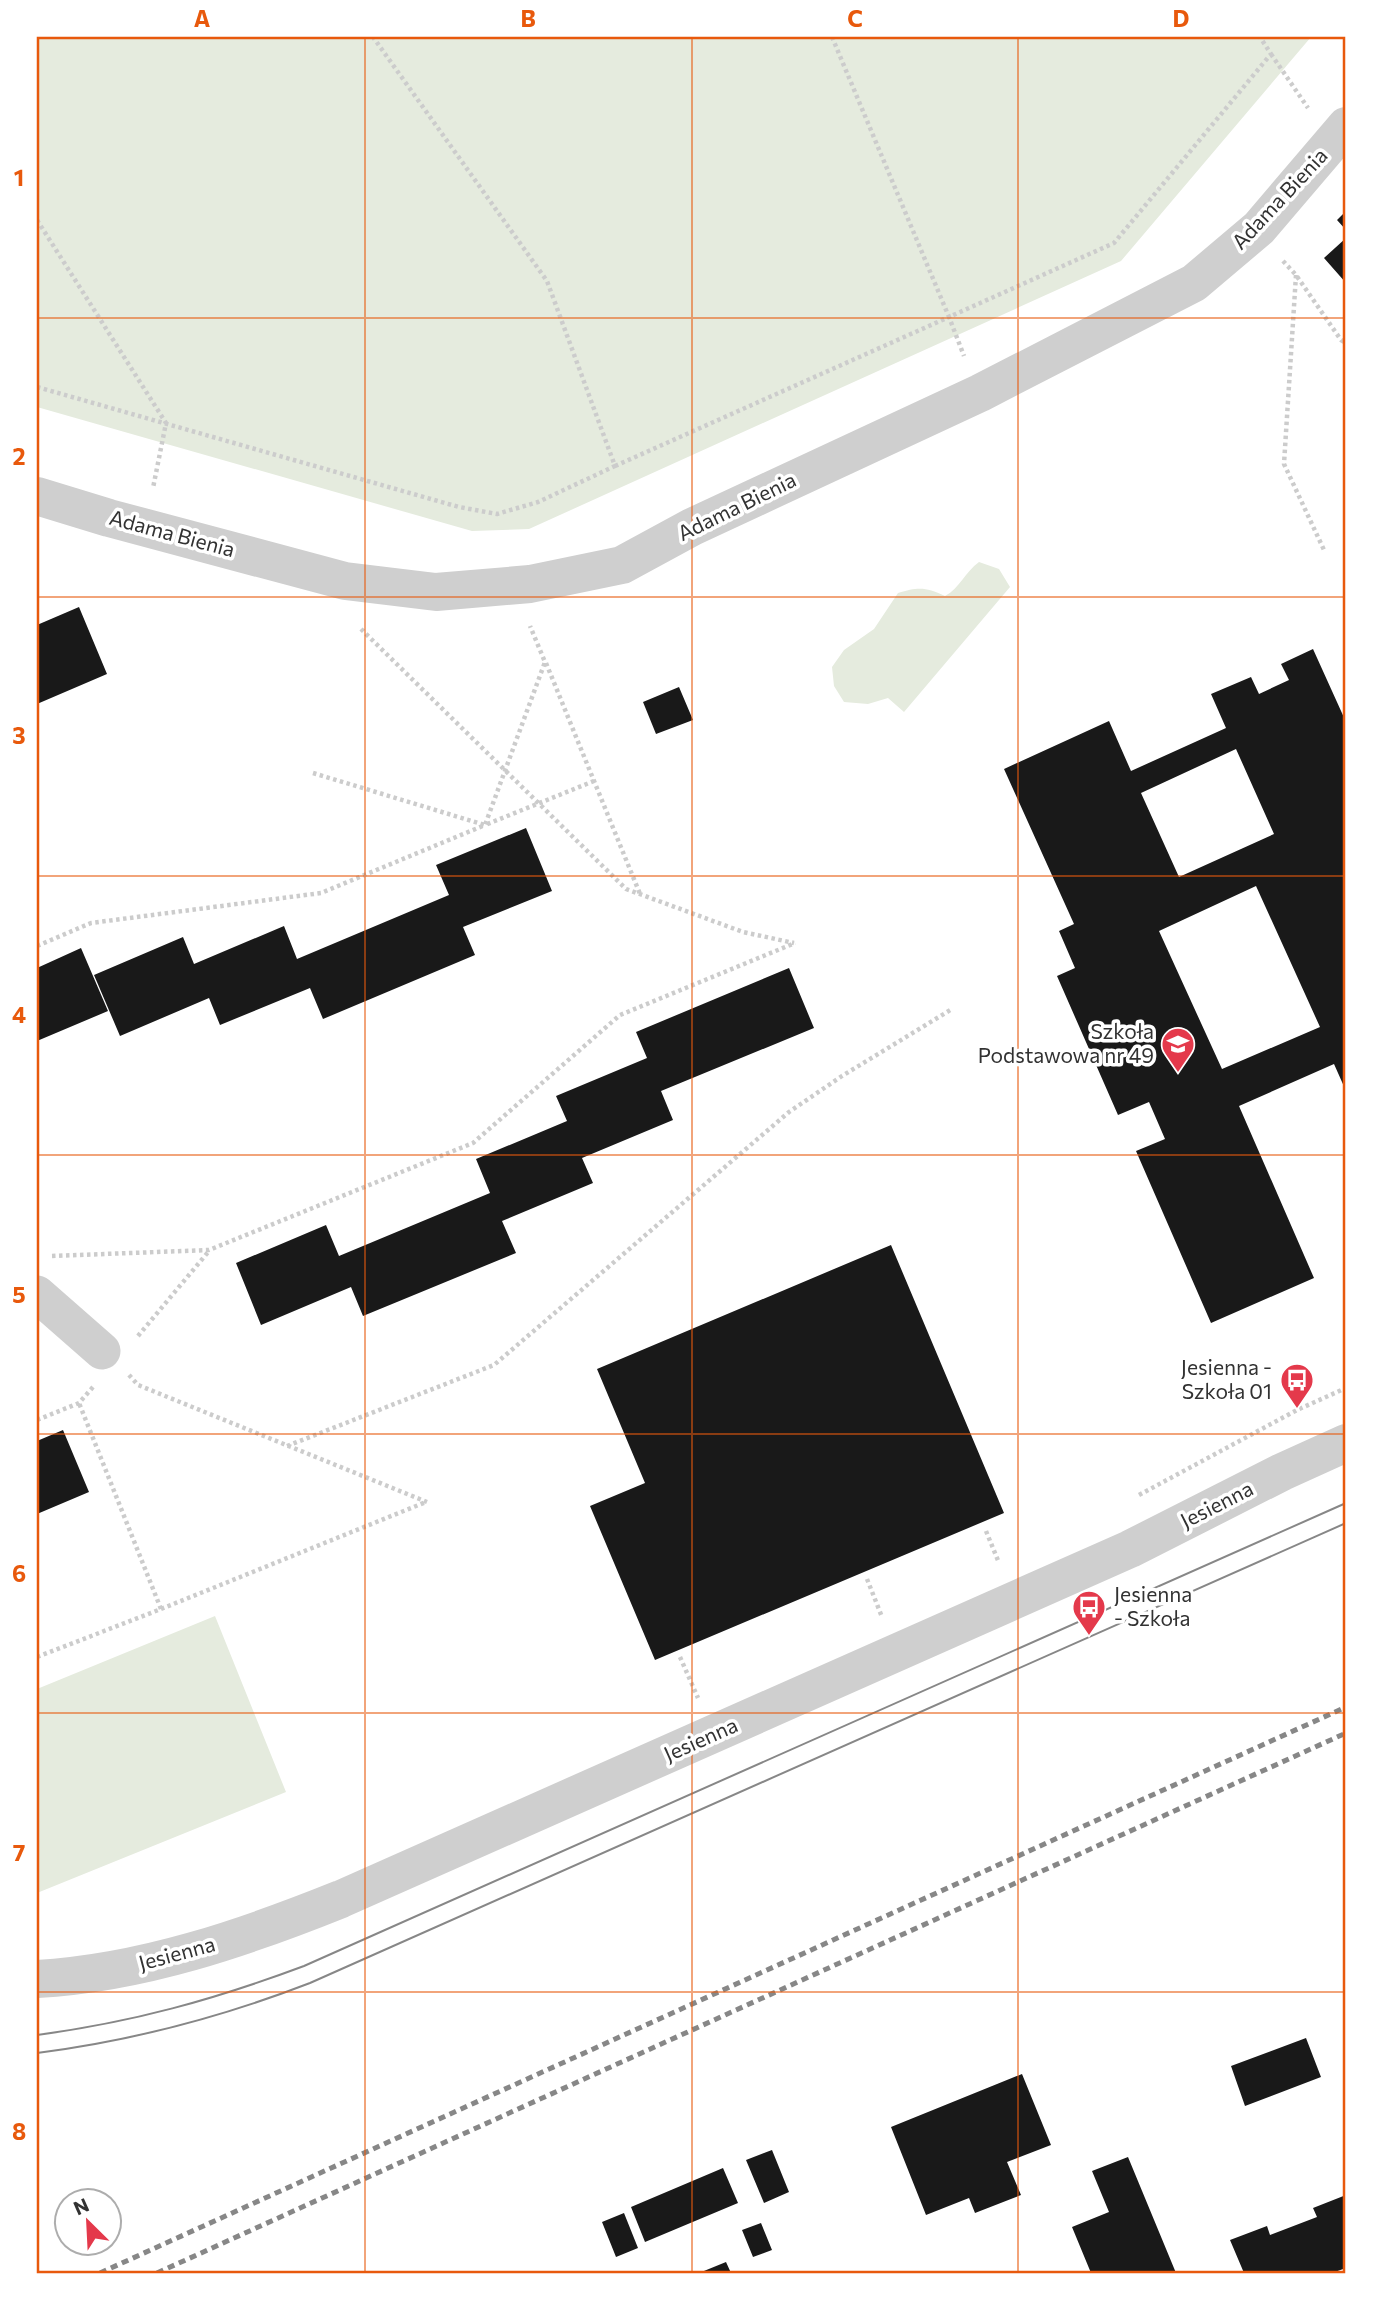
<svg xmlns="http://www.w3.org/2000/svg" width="1383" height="2310" viewBox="0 0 1383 2310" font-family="Commissioner,sans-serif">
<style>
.green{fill:#e5ebde}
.building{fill:#191919;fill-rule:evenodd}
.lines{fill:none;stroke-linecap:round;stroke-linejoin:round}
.path{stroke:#ccc;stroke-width:4.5;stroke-dasharray:3.5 3.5;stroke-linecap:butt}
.pedestrian{stroke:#cfcfcf;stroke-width:37}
.minor{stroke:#cfcfcf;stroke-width:38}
.tertiary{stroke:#cfcfcf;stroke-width:38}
.tram{stroke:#878787;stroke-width:2}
.rail{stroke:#878787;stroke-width:5;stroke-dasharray:7 5;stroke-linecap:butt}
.grid{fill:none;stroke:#e8590c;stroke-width:2;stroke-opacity:0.55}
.labels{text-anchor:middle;stroke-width:7;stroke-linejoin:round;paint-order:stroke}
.street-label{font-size:21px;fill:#323232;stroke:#fff}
.poi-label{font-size:21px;fill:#323232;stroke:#fff;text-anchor:end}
.neatline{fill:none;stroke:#e8590c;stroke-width:2.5}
.grid-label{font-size:23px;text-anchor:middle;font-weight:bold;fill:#e8590c}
</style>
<rect width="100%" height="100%" fill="#fff"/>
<path class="green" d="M37 37H1311L1121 261 529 529 472 531 37 407Z
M979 562 999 569 1010 587 904 712 888 698 868 704 844 702 834 686 832 667 844 650 874 629 898 593C918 587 926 587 945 596 960 588 965 572 979 562Z
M215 1616 286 1792 37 1893V1689Z"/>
<path class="building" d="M1346 211V230L1337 220Z
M1346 238V283L1324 258Z
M79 607 107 674 37 704V625Z
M1313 649 1346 722V1091L1334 1064 1239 1106 1314 1278 1211 1323 1136 1151 1165 1139 1149 1102 1118 1115 1057 976 1075 968 1059 931 1074 924 1004 769 1109 721 1131 771 1226 728 1211 694 1251 677 1259 694 1289 680 1281 664ZM1236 749 1274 834 1179 877 1141 793ZM1256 886 1320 1027 1222 1069 1159 931Z
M679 687 693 720 656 734 643 702Z
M526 828 552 891 463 927 475 955 323 1019 310 988 220 1025 209 998 120 1036 94 975 183 937 194 964 284 926 297 959 449 895 436 865Z
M81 948 108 1011 37 1041V968Z
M789 968 814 1028 661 1091 673 1120 582 1158 593 1183 502 1221 516 1253 363 1316 351 1287 261 1325 236 1263 326 1225 339 1256 490 1193 476 1159 567 1121 556 1096 647 1058 636 1032Z
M891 1245 1004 1513 655 1660 590 1506 645 1483 597 1369Z
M63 1430 89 1492 37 1514V1441Z
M1306 2038 1321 2077 1245 2106 1231 2066Z
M1022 2074 1051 2145 1007 2162 1021 2195 975 2213 969 2198 926 2215 891 2127Z
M772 2150 789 2192 764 2203 746 2160Z
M1128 2157 1176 2273H1091L1072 2227 1109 2212 1092 2171Z
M723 2168 738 2203 645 2242 631 2207Z
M1346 2195V2268L1332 2273H1244L1230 2240 1267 2226 1270 2235 1317 2217 1313 2208Z
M624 2213 638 2248 616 2257 602 2222Z
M761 2223 772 2250 753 2257 742 2230Z
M726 2262 731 2273H699Z"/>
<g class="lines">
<path class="path" d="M832 37 949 317 1114 243 1271 54 1260 37
M1271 54 1308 108
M37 220 166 423 153 488
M1283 261 1296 275 1341 340 1346 343
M1296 275 1284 464 1324 550
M37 387 459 507 497 514 538 502 615 466 547 281 373 37
M615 466 949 317 964 356
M361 629 626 889 743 932 794 943
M546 663 640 894
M313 773 485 825 594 781
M37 946 91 923 321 893 485 825 545 662 530 626
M52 1256 209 1250 473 1143 620 1015 795 943
M138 1336 209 1251
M129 1375 138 1385 427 1502
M37 1420 79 1403 93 1387
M287 1446 494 1365 789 1112 842 1076 952 1009
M1139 1495 1297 1410 1346 1388
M986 1531 999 1563
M867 1579 882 1617
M161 1609 426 1502
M37 1657 161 1609 79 1403
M680 1657 698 1698"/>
<path class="pedestrian" d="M37 1294 102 1351"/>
<path class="minor" d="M37 496 109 518 345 581 436 592 530 584 622 565 692 527 980 393 1194 283 1259 228 1346 126"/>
<path class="tertiary" d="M37 1979C142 1973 244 1938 341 1899L1130 1549 1282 1472 1346 1443"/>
<path class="tram" d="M37 2035C133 2022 213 2000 304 1966L1346 1503
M37 2053C131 2041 222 2017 310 1983L1346 1523"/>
<path class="rail" d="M100 2273 1346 1707
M157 2273 1346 1733"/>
</g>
<path class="grid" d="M365 37V2273M692 37V2273M1018 37V2273M37 318H1346M37 597H1346M37 876H1346M37 1155H1346M37 1434H1346M37 1713H1346M37 1992H1346"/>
<defs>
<symbol id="school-pin" viewBox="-11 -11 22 30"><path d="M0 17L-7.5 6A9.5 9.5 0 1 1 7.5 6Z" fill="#e4394b" stroke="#fff"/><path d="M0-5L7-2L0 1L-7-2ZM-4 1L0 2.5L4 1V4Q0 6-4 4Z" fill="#fff"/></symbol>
<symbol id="bus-pin" viewBox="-11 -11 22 30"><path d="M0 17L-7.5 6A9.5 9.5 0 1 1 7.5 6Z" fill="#e4394b" stroke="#fff"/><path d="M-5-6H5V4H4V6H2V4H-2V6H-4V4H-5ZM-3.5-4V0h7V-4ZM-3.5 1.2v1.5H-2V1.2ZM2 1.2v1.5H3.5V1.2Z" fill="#fff"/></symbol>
</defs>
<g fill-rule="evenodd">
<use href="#school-pin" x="1159" y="1025" width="38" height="52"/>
<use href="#bus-pin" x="1278" y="1361" width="38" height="52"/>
<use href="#bus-pin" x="1070" y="1588" width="38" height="52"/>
</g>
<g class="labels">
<g class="street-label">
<text transform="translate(1280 199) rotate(-47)" y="7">Adama Bienia</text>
<text transform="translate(737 507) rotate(-26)" y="7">Adama Bienia</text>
<text transform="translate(172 534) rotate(15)" y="7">Adama Bienia</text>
<text transform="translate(1217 1505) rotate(-27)" y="7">Jesienna</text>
<text transform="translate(701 1740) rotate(-24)" y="7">Jesienna</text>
<text transform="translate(177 1954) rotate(-15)" y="7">Jesienna</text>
</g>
<g class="poi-label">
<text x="1154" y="1039">Szkoła<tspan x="1154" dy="24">Podstawowa nr 49</tspan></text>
<text x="1272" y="1375">Jesienna -<tspan x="1272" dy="24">Szkoła 01</tspan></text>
<text x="1114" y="1602" text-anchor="start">Jesienna<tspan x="1114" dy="24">- Szkoła</tspan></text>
</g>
</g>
<rect width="1383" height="2310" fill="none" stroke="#ffffff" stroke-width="77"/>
<g transform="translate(88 2222) rotate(336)"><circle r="33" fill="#ffffff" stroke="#adadad" stroke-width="2"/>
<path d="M0-5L12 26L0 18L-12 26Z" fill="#e4394b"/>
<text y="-10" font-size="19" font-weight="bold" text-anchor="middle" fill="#323232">N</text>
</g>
<rect x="38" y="38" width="1306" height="2234" class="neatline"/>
<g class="grid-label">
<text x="202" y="27">A</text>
<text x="528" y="27">B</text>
<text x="855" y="27">C</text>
<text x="1181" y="27">D</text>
<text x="19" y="186">1</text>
<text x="19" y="465">2</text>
<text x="19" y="744">3</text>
<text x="19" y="1023">4</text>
<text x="19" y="1303">5</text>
<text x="19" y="1582">6</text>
<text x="19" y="1861">7</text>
<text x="19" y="2140">8</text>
</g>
</svg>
